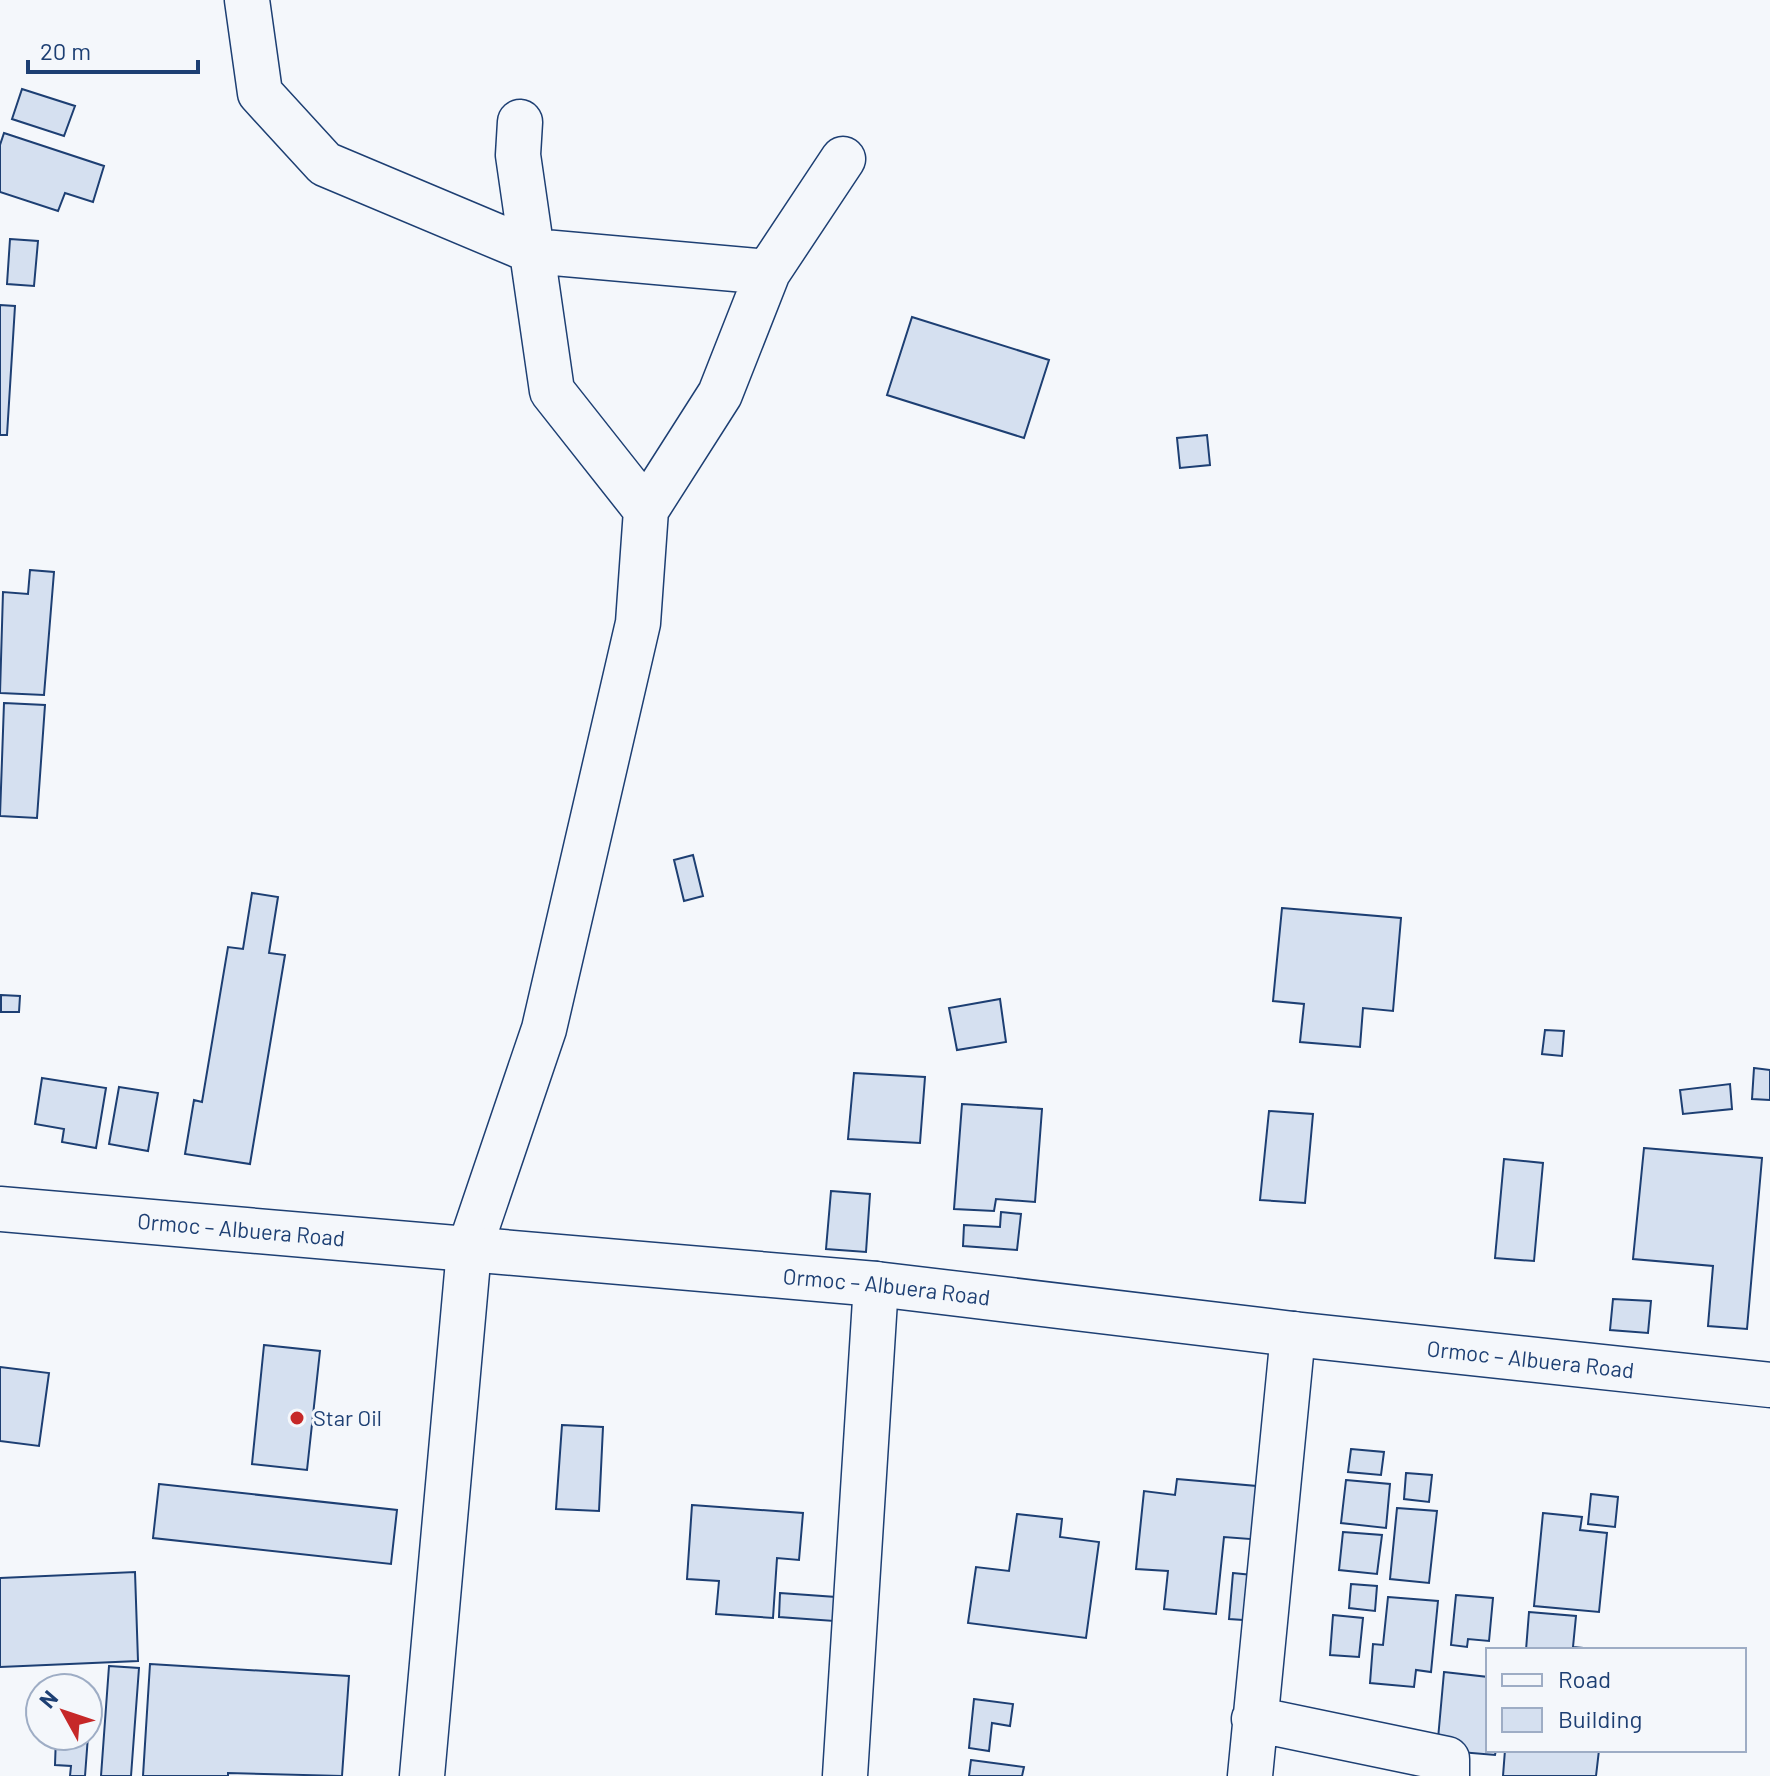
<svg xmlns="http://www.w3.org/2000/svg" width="1770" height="1776" viewBox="0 0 1770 1776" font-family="Barlow,sans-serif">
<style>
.building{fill:#d5e0f0;stroke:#1d3f73;stroke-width:2}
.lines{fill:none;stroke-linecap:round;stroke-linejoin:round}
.minor-casing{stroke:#1d3f73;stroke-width:47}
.highway-casing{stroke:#1d3f73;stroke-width:47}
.minor{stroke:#f4f7fb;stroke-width:44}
.highway{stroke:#f4f7fb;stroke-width:44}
.poi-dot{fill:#c62828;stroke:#f4f7fb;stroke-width:3}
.labels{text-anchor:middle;stroke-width:6;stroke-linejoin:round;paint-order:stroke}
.street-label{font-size:22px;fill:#1d3f73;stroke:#f4f7fb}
.poi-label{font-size:22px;fill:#1d3f73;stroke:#f4f7fb;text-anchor:start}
</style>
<rect width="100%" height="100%" fill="#f4f7fb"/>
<path class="building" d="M22 89 75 106 64 136 12 119Z
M4 133 104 166 93 202 65 193 58 211 0 192V145Z
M10 239 38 241 34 286 7 284Z
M0 305 15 306 7 435H0Z
M912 317 1049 360 1024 438 887 395Z
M1207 435 1210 465 1180 468 1177 438Z
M30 570 54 572 44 695 0 693 3 592 28 594Z
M4 703 45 705 37 818 0 816Z
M693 855 703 896 684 901 674 860Z
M252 893 278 897 269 953 285 955 250 1164 185 1154 194 1100 202 1102 228 947 243 949Z
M1282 908 1401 918 1393 1011 1363 1008 1360 1047 1300 1042 1304 1004 1273 1001Z
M1 995 20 996 19 1012H1Z
M1000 999 1006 1042 957 1050 949 1008Z
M1545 1030 1564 1031 1562 1056 1542 1054Z
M1754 1068 1770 1070V1100L1752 1099Z
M854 1073 925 1077 920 1143 848 1139Z
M42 1078 106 1088 96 1148 62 1142 64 1129 35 1124Z
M1730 1084 1732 1109 1683 1114 1680 1090Z
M119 1087 158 1093 148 1151 109 1144Z
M962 1104 1042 1109 1035 1202 996 1199 994 1211 954 1209Z
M1269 1111 1313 1114 1305 1203 1260 1200Z
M1644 1148 1762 1158 1747 1329 1708 1326 1713 1266 1633 1259Z
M1504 1159 1543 1163 1534 1261 1495 1258Z
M831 1191 870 1194 866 1252 826 1249Z
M1001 1212 1021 1214 1017 1250 963 1246 964 1225 1000 1227Z
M1613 1299 1651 1301 1648 1333 1610 1330Z
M264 1345 320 1351 307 1470 252 1464Z
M0 1367 49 1373 39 1446 0 1441Z
M562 1425 603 1427 599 1511 556 1509Z
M1351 1449 1384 1452 1381 1475 1348 1472Z
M1406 1473 1432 1475 1429 1502 1404 1499Z
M1177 1479 1268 1487 1263 1540 1224 1537 1216 1614 1164 1609 1168 1571 1136 1569 1144 1491 1175 1495Z
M1346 1480 1390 1484 1386 1528 1341 1523Z
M159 1484 397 1510 391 1564 153 1538Z
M1591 1494 1618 1497 1615 1527 1588 1524Z
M692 1505 803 1513 799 1560 777 1558 773 1618 716 1614 719 1581 687 1579Z
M1397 1508 1437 1511 1429 1583 1390 1579Z
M1543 1513 1582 1517 1580 1530 1607 1533 1599 1612 1534 1606Z
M1017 1514 1062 1519 1060 1537 1099 1542 1086 1638 968 1623 976 1567 1009 1571Z
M1343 1532 1382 1535 1377 1574 1339 1570Z
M135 1572 138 1661 0 1667V1578Z
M1233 1573 1262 1576 1258 1621 1229 1619Z
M1351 1584 1377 1586 1375 1611 1349 1608Z
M780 1593 850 1598 848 1622 779 1617Z
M1456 1595 1493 1598 1489 1641 1468 1639 1467 1647 1451 1645Z
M1388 1597 1438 1601 1431 1672 1416 1670 1414 1687 1370 1683 1373 1644 1383 1645Z
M1529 1612 1576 1616 1573 1647 1605 1650H1526Z
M1333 1615 1363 1618 1359 1657 1330 1655Z
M150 1664 349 1676 342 1776 228 1773V1776H143Z
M109 1666 139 1668 131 1776H101Z
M1444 1672 1488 1677V1750H1496L1495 1755 1437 1750Z
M974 1699 1013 1704 1010 1726 992 1723 989 1751 969 1748Z
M56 1736H88L85 1776H70L71 1766 55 1765Z
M1505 1750H1599L1596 1776H1503Z
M971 1760 1024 1767 1022 1776H969Z"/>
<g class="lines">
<defs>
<path id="minor" d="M247 0 260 93 325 164 532 251 768 272
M646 510 720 394 768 272 843 159
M1254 1719 1447 1759V1776
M422 1776 469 1250 544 1029 638 623 646 510 552 391 518 155 520 122
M845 1776 876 1284
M1250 1776 1293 1334"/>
<g id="highway">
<path id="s1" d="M0 1209 876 1284 1293 1334 1770 1385"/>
</g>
</defs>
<use href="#minor" class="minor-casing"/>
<use href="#highway" class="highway-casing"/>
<use href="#minor" class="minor"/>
<use href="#highway" class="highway"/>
</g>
<circle class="poi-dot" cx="297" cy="1418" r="8"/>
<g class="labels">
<g class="street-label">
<text dy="8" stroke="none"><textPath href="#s1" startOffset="242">Ormoc – Albuera Road</textPath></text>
<text dy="8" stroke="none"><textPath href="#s1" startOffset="890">Ormoc – Albuera Road</textPath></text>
<text dy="8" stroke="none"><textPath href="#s1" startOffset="1538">Ormoc – Albuera Road</textPath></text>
</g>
<g class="poi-label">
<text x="313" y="1426">Star Oil</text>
</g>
</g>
<rect x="1486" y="1648" width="260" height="104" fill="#f4f7fb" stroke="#9eadc5" stroke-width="2"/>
<rect x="1502" y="1674" width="40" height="12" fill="#f4f7fb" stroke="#9eadc5" stroke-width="2"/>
<text x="1558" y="1688" font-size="24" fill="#1d3f73">Road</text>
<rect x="1502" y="1708" width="40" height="24" fill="#d5e0f0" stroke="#9eadc5" stroke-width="2"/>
<text x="1558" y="1728" font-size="24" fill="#1d3f73">Building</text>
<g transform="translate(64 1712) rotate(310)"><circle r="38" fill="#f4f7fb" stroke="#9eadc5" stroke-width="2"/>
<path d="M0-6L14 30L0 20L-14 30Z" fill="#c62828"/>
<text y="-12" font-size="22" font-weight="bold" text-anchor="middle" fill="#1d3f73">N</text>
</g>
<path d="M28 60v12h170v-12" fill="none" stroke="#1d3f73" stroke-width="4"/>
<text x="40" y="60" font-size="24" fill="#1d3f73" stroke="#f4f7fb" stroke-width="6" paint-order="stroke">20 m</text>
</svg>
